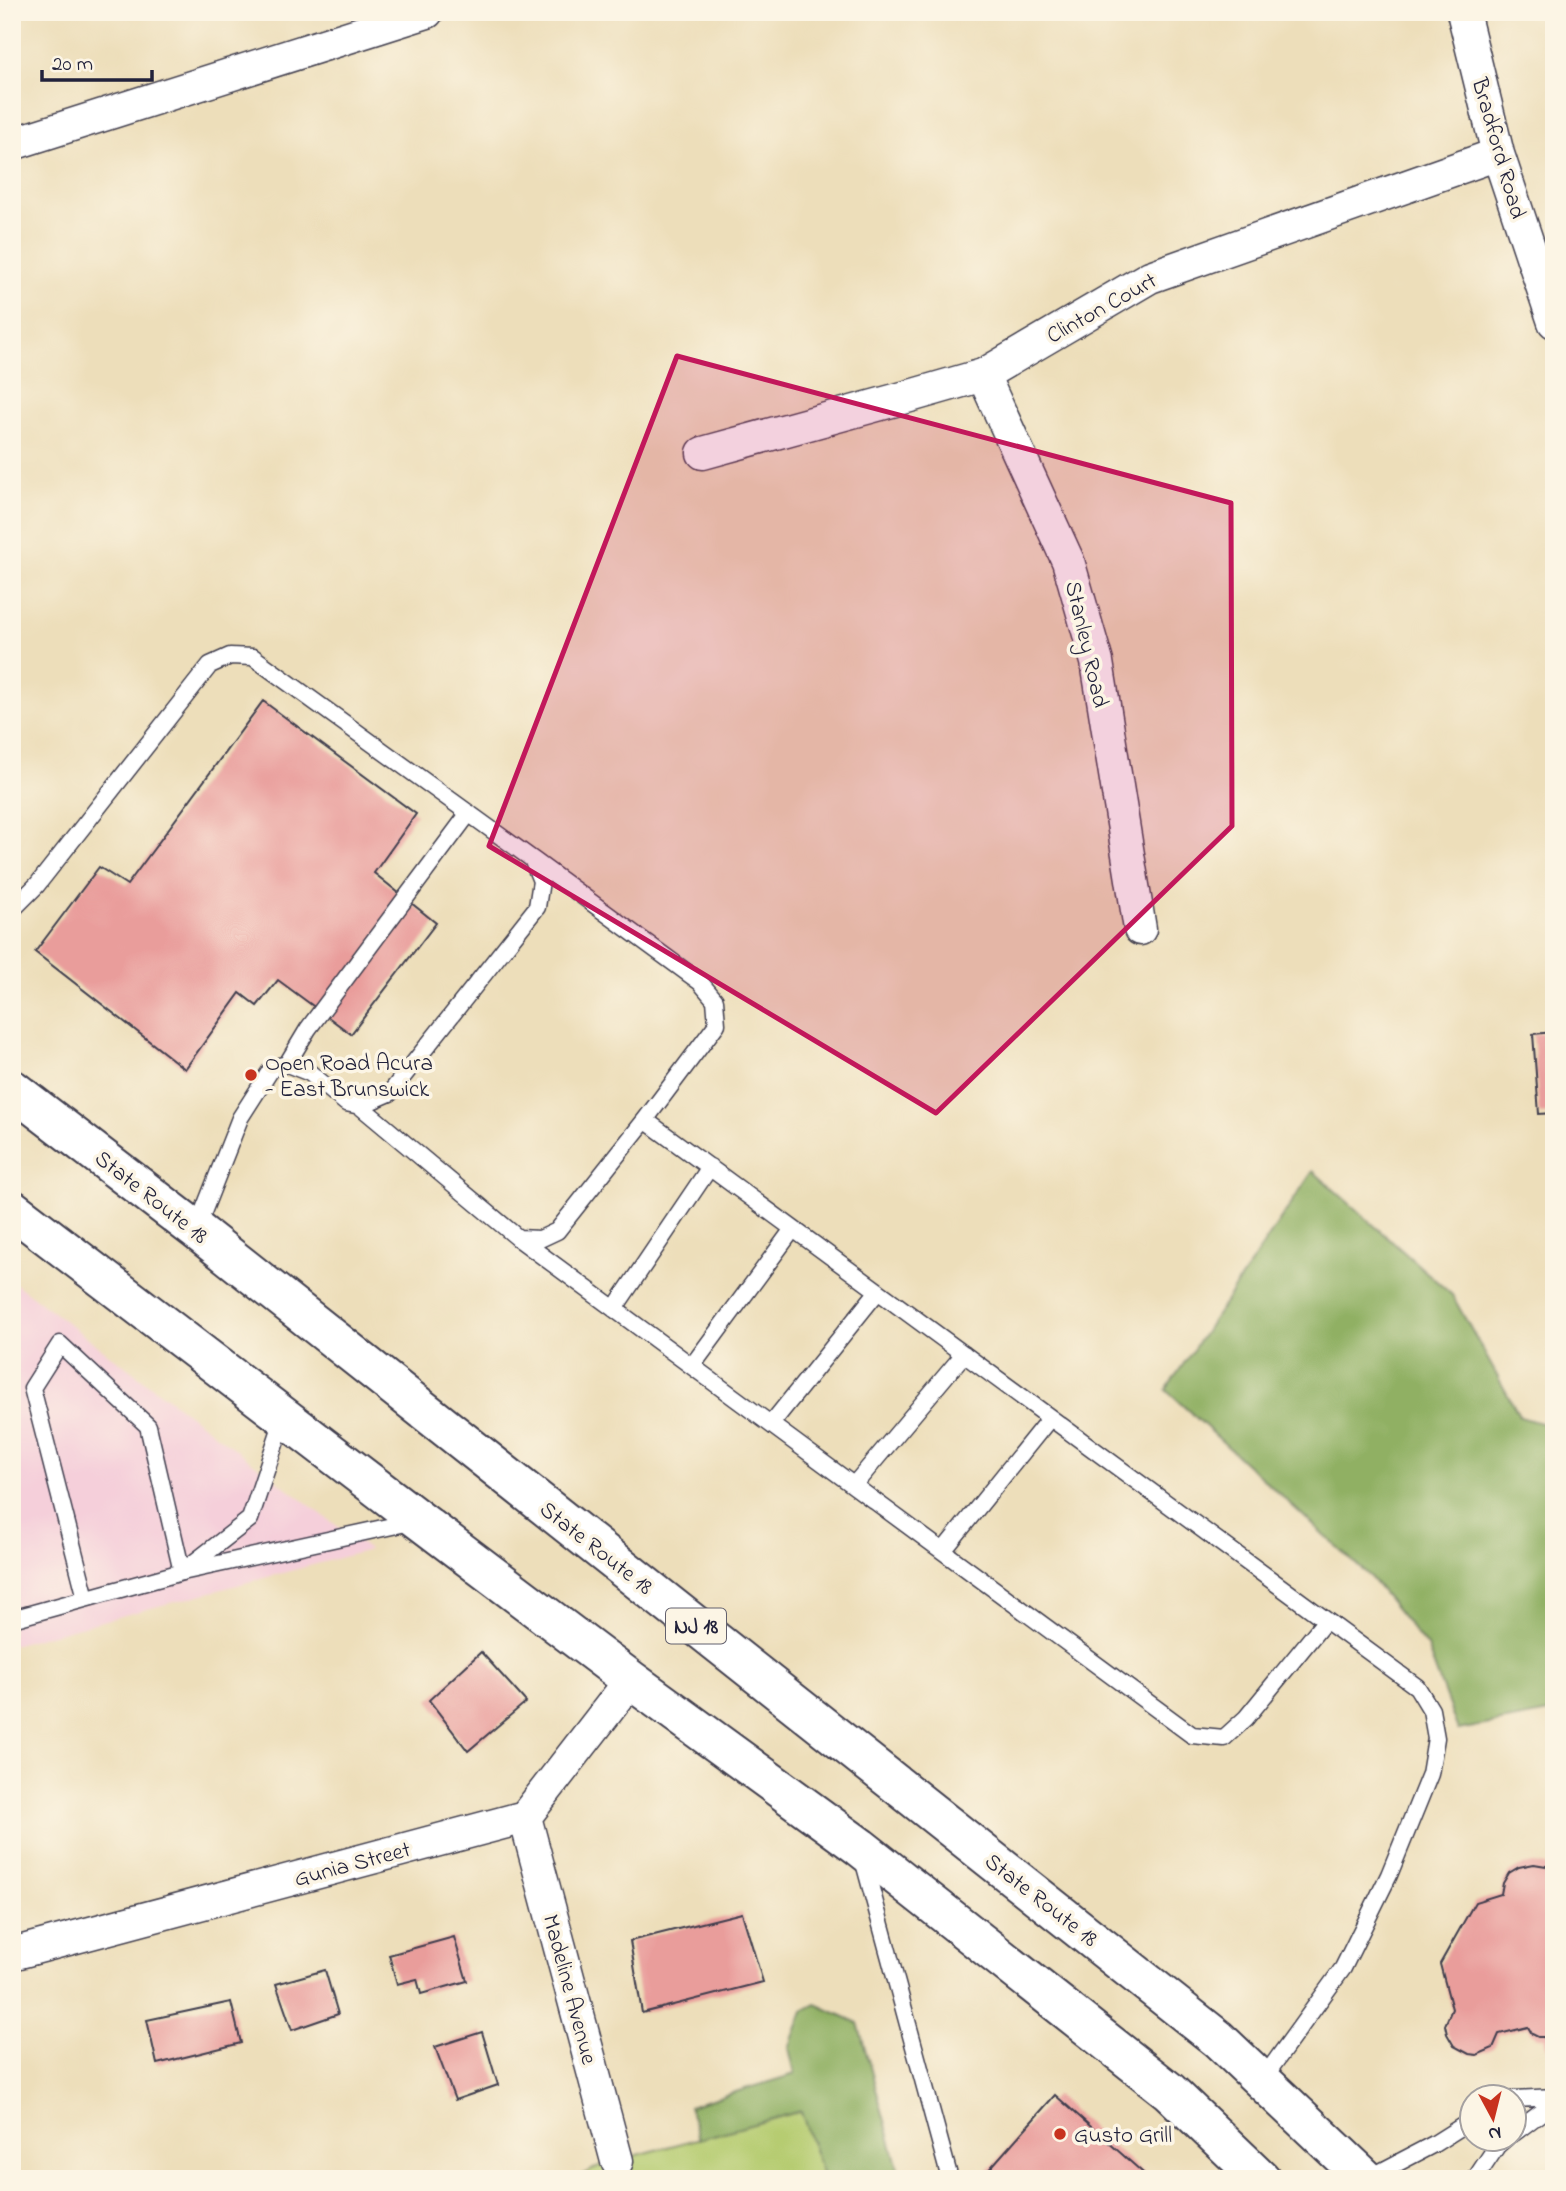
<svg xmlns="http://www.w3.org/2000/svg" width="1566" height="2191" viewBox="0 0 1566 2191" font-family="'Indie Flower',sans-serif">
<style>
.built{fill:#f5cfda}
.green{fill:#b6cc71;stroke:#6c7756;stroke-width:2}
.forest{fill:#90b063;stroke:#59694f;stroke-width:2}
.building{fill:#e99d9b}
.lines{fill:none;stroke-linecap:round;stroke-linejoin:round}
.lane-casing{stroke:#403e4e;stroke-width:19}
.street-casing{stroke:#403e4e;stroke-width:35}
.highway-casing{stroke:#403e4e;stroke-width:42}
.lane{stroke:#fff;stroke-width:16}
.street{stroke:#fff;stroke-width:32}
.highway{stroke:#fff;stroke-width:38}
.marked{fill:#c2185b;fill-opacity:0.2;stroke:#c2185b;stroke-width:5;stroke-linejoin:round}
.poi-dot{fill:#c8321e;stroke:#fcf5e5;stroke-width:2.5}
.labels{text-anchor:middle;stroke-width:7;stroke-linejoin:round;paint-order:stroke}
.shield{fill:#fcf5e5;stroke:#63616e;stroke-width:2}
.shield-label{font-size:21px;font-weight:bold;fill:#22223b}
.street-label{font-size:23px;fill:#22223b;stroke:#fcf5e5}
.poi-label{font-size:23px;fill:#22223b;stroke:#fcf5e5;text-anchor:start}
</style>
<rect width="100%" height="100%" fill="#fcf5e5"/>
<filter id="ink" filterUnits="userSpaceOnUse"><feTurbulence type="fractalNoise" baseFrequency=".0143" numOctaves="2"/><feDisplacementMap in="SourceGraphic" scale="14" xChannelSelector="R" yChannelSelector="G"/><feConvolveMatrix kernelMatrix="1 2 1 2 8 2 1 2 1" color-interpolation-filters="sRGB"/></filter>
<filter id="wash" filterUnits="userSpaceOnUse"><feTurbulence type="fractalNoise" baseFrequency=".00686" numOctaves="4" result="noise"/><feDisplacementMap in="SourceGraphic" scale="28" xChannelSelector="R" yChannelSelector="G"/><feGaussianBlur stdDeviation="1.57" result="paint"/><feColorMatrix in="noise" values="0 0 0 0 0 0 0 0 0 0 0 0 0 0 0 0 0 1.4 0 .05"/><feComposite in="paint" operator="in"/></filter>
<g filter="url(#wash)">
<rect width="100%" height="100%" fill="#eddeba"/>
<path class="built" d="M12 1281 369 1550 12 1645Z"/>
<path class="green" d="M801 2111 824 2179H574L604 2164Z"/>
<path class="forest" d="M1313 1171 1452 1295 1520 1417 1554 1427V1712L1458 1730 1427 1647 1371 1578 1166 1390Z
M816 2004 858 2023 901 2179H824L801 2111 699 2139 689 2106 795 2074 789 2048 803 2011Z"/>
<g id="blocks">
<path class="building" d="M263 701 416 814 374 873 436 923 351 1034 278 980 257 1006 240 993 185 1069 35 952 99 867 127 885Z
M1554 1032V1113L1539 1114 1533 1034Z
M481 1652 526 1702 468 1751 429 1700Z
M1534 1864 1546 1866 1554 1871V2055L1551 2056 1544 2037H1538L1532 2034 1528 2027 1499 2034 1493 2048 1477 2055 1469 2054 1454 2046 1447 2034 1445 2025 1452 2009 1440 1964 1475 1902 1501 1894 1503 1883 1509 1873 1519 1867Z
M742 1913 763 1982 642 2013 630 1941Z
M454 1937 467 1981 421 1994 417 1979 397 1984 389 1955Z
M325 1970 338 2014 292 2030 276 1984Z
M231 2002 241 2043 157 2064 147 2020Z
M482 2032 498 2085 455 2100 435 2047Z
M1055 2095 1150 2179H993L986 2173Z"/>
</g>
</g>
<g filter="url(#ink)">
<use href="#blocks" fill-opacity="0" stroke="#403e4e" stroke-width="2"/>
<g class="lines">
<defs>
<path id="lane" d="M532 859 700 982 715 1000 717 1024 645 1120 1417 1687 1431 1710 1436 1738 1430 1774 1389 1875 1343 1968 1262 2080
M12 910 37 885 210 665 230 656 253 657 532 859 541 881 537 907 390 1093 360 1106 346 1103 310 1073 287 1064 272 1068 240 1118 196 1230
M287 1064 308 1029 469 813
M360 1106 518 1238 540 1239 557 1231 645 1120
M518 1238 1192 1735 1224 1738 1246 1718 1326 1620
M614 1309 710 1167
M692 1366 793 1229
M771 1424 878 1291
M854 1485 964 1354
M943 1551 1050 1418
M187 1568 250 1519 284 1417
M86 1598 32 1388 60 1344 148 1426 182 1572
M12 1619 182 1572 415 1521
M863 1859 950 2179
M1514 2099 1554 2097
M1514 2133 1554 2103
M1367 2179 1434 2144 1472 2120
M1475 2179 1497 2146 1506 2138"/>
<path id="street" d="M1463 12 1498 154 1554 322
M12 144 427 12
M983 375 1068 561 1097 662 1140 929
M703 453 910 396 983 375 1150 277 1498 154
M525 1817 617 2161
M12 1954 525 1817 631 1680"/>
<path id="highway" d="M12 1089 196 1230 1218 2039 1366 2179
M12 1209 419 1520 631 1680 860 1847 1169 2091 1261 2179"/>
</defs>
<use href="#lane" class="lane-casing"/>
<use href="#street" class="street-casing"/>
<use href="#highway" class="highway-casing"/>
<use href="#lane" class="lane"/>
<use href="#street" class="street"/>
<use href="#highway" class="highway"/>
</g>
</g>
<path class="marked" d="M677 356 1231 503 1232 826 936 1113 489 846Z"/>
<g class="poi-dot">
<circle cx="251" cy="1075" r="7"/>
<circle cx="1060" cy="2134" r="7"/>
</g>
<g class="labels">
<rect class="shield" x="666" y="1608.5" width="60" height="35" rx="5"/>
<g class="shield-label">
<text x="696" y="1633">NJ 18</text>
</g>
<g class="street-label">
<text transform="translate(1500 148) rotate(74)" y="8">Bradford Road</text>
<text transform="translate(1101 307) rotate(-29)" y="8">Clinton Court</text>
<text transform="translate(1088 644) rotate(77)" y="8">Stanley Road</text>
<text transform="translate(152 1196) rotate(38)" y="8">State Route 18</text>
<text transform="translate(597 1547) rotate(38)" y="8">State Route 18</text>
<text transform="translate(352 1863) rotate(-15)" y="8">Gunia Street</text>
<text transform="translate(1042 1899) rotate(38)" y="8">State Route 18</text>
<text transform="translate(571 1989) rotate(75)" y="8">Madeline Avenue</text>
</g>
<g class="poi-label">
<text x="265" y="1070">Open Road Acura<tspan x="265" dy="26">- East Brunswick</tspan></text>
<text x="1074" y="2142">Gusto Grill</text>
</g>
</g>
<rect width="1566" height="2191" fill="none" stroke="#fcf5e5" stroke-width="42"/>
<g transform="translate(1493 2118) rotate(173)"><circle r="33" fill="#fcf5e5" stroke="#a5a1a1" stroke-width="2"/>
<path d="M0-5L12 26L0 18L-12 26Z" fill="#c8321e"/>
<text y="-10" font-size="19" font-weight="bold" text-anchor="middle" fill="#22223b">N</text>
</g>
<path d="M42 70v10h110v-10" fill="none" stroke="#22223b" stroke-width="3.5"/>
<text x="52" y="70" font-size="21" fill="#22223b" stroke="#fcf5e5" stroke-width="5" paint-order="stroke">20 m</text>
</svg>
